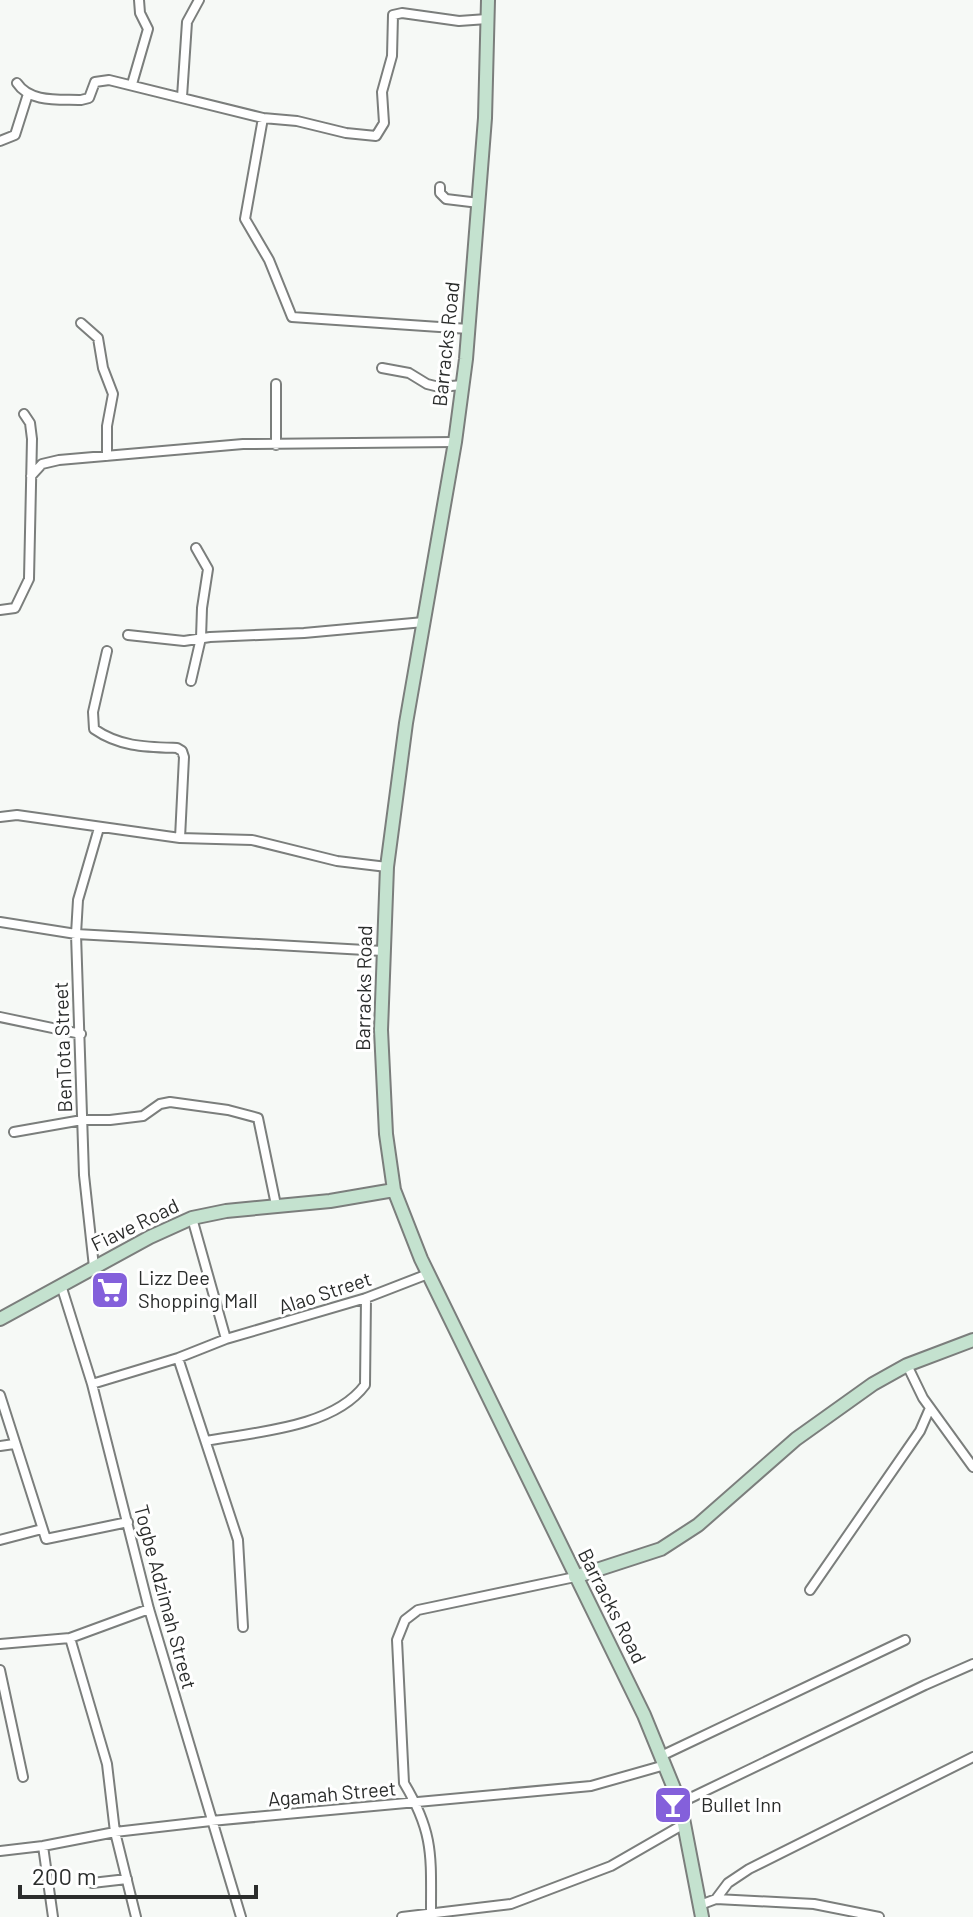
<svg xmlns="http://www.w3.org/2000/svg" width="973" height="1917" viewBox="0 0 973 1917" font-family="Barlow,sans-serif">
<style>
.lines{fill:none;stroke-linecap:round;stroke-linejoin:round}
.street-casing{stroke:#7b7e7c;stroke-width:12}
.secondary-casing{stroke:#7b7e7c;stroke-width:16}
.street{stroke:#fff;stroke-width:8}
.secondary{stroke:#c4e2cf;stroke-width:12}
.labels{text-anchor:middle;stroke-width:6;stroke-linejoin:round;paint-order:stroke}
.street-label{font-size:20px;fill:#2b2d2c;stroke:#fff}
.poi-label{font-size:20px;fill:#2b2d2c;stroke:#fff;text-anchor:start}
</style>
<rect width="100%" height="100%" fill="#f6f9f6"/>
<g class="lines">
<defs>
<path id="street" d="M17 83C30 103 60 99 81 100L89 98 95 82 109 80 263 118 297 121 346 133 376 136 384 123 382 92 392 56 393 15 402 13 459 21 487 19
M132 84 148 29 140 13 139 0
M182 97 187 22 199 0
M263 118 245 219 269 260 292 317 469 329
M0 141 15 135 28 94
M440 187V193L446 199 479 203
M81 323 98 338 103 368 113 394 107 426V456
M382 368 409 373 427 384 439 387 463 385
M276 384V445
M31 476 42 464 59 460 243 444 455 442
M0 610 15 608 29 579 32 439 30 423 24 414
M128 635 184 641 210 637 304 633 424 622
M107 651 93 712 94 729C120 747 146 747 177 748L182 751 184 757 180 838
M191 681 201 638 202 608 208 569 196 548
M0 817 17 815 180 838 252 840 337 861 387 867
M0 922 76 934 383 951
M0 1017 81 1034
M14 1132 82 1120H110L143 1116 160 1104 170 1102 228 1110 258 1118 276 1205
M192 1218 226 1339
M94 1267 84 1175 76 934 78 900 99 828
M61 1285 92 1384 149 1609 241 1917
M178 1358 238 1540 243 1627
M907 1365 923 1398 973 1467
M92 1384 178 1358 226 1339 366 1298 428 1274
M0 1395 46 1539 128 1522
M206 1441C255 1432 333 1428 365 1385L366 1298
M0 1446 14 1444
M0 1540 42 1529
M810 1590 920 1431 930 1408
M70 1638 107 1764 115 1832 136 1917
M0 1644 70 1638 149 1609
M0 1670 23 1777
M661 1756 905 1640
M680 1803 925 1685 973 1664
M43 1846 53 1917
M0 1851 43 1846 115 1832 211 1821 591 1786 665 1765
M92 1883 127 1879
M716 1899 728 1883 749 1869 973 1757
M700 1905 716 1899 814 1904 879 1917
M431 1912C431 1856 434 1833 404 1783L397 1640 405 1620 418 1610 575 1577
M402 1917 511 1904 611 1866 684 1824"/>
<path id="secondary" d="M488 0 485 118 466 359 455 442 406 723 387 867 381 1030 386 1134 394 1190 421 1259 644 1715 680 1803 702 1917
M0 1319 150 1237 192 1218 226 1211 330 1201 394 1190
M575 1577 661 1549 698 1525 796 1439 873 1384 907 1365 973 1340"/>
</defs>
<use href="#street" class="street-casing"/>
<use href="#secondary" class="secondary-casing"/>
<use href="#street" class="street"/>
<use href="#secondary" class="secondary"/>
</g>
<defs>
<symbol id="supermarket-square" viewBox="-11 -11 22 22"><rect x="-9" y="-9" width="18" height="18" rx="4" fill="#8460db" stroke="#fff"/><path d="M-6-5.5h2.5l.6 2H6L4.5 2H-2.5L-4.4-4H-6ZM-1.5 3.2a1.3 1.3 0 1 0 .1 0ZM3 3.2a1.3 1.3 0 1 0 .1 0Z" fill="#fff"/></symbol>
<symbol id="bar-square" viewBox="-11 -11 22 22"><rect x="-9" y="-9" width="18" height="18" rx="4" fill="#8460db" stroke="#fff"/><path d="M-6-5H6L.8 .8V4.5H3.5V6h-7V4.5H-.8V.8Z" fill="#fff"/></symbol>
</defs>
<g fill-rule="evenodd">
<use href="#supermarket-square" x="88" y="1268" width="44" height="44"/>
<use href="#bar-square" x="651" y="1783" width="44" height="44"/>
</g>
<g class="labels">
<g class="street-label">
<text transform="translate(446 344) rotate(-84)" y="7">Barracks Road</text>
<text transform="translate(364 988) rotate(-89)" y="7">Barracks Road</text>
<text transform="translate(63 1047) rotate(-92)" y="7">BenTota Street</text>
<text transform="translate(135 1225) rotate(-26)" y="7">Fiave Road</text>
<text transform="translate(325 1293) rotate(-18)" y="7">Alao Street</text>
<text transform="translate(165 1597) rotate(75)" y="7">Togbe Adzimah Street</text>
<text transform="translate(612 1606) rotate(63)" y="7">Barracks Road</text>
<text transform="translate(332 1794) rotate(-5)" y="7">Agamah Street</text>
</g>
<g class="poi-label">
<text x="138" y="1285">Lizz Dee<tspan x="138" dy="23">Shopping Mall</tspan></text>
<text x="701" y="1812">Bullet Inn</text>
</g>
</g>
<path d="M20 1885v12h236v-12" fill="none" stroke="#2b2d2c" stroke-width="4"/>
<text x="32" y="1885" font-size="24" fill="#2b2d2c" stroke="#ffffff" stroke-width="6" paint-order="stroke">200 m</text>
</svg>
